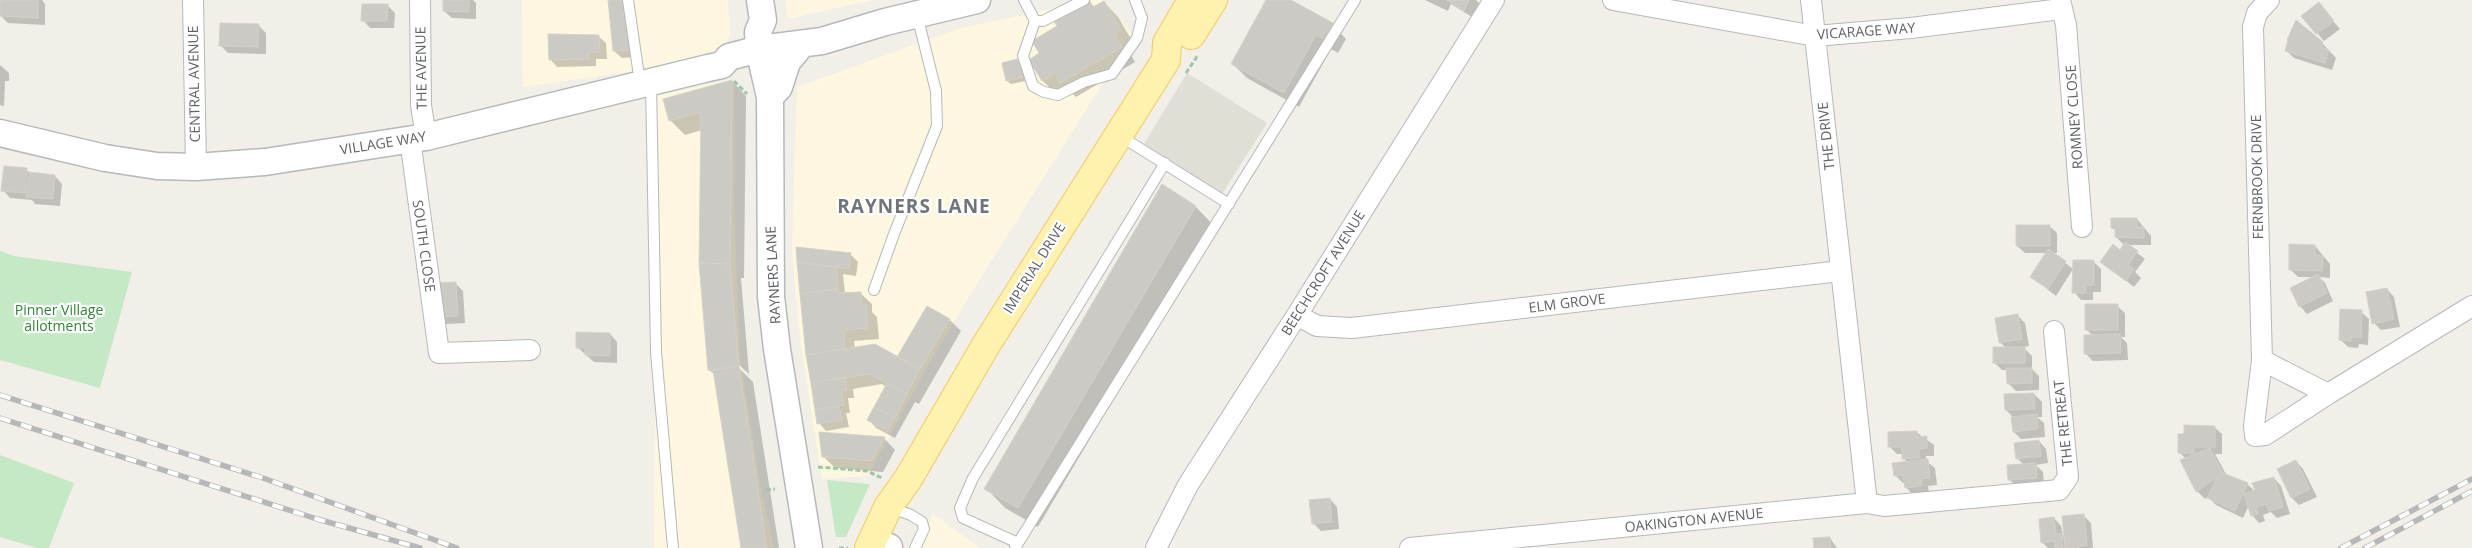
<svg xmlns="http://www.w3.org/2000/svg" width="2472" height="548" viewBox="0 0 2472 548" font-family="'Open Sans',sans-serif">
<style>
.commercial{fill:#fef7e0}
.education{fill:#e1ded6}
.green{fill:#c5e8c5}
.shadow{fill:#0003}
.building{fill:#cccac5;stroke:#d6d1c6}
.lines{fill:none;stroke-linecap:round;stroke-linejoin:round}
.service-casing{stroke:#b5b8bc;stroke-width:12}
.minor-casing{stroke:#b5b8bc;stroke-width:22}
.tertiary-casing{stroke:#b5b8bc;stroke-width:29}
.primary-casing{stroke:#f2c960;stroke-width:30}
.path{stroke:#9cc7a9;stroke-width:3;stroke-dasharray:5 2.5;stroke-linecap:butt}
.service{stroke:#fff;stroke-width:10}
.minor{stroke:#fff;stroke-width:20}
.tertiary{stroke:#fff;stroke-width:26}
.primary{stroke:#fff2af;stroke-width:28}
.rail-casing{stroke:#b6b7b8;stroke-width:5.5}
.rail{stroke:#fff;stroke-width:4;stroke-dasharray:11;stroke-linecap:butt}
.labels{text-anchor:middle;stroke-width:4.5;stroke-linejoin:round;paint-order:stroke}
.street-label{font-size:14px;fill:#5f6368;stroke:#fff}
.park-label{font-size:14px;fill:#348238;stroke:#fff}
.district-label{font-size:19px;font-weight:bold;letter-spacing:1px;fill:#70757a;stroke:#fff}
</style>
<rect width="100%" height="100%" fill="#f1efe8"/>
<path class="commercial" d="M522 0H728L730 35 721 52 636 71 523 87Z
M785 0H872L788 19Z
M1095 0H1103L1133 35 970 295 926 369 868 476 822 479 802 353 795 291 792 248 797 87 961 28Z
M732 79 735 86 734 202 740 357 760 483 774 548H654L655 429 648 98Z
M933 514 980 548H919Z"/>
<path class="education" d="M1187 73 1267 123 1222 194 1144 144Z"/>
<path class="green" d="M0 251 14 256 132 272 100 388 0 360Z
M0 455 74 483 49 548H37L0 537Z
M827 480 870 484 846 537H836Z"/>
<path class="shadow" d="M1 0H42L45 4V25L8 23 1 16Z
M444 0H473L476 3V19L452 18 444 11Z
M609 0 637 57 622 58 614 51Z
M1087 0 1095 7 1104 2 1118 17 1134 44 1127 48 1135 62 1076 97 1068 89 1057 95 1043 81 1041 54 1059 26Z
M1268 0H1288L1332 24 1346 39 1338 53 1331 49 1299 107 1247 78 1232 63Z
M1425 0H1476L1479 3 1472 17 1451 4 1448 11Z
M2319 4 2340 29 2324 41 2303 16Z
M387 5 395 13 394 28H370L363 20Z
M258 25 266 33V54L228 53 220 45Z
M598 36 606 43 607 59H596V66L557 67 550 59Z
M2322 43 2336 58 2332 70 2294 58 2287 51Z
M1017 60 1020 64 1025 81 1011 84 1007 81Z
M0 65 9 73V81H5L4 106 0 105Z
M732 81 746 96 744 278H741L749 374 737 363V366L753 382 779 548H742L715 375 709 370 700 263 702 130 685 135 670 120Z
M27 170 31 174 55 176 62 184 60 206 35 204 32 200 10 198 3 190Z
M1162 186 1196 207 1215 227 1038 527 1005 508 986 488Z
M2137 219 2151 236V245H2127L2145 259 2135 272 2141 278 2134 287 2102 262 2120 251 2124 245 2116 237V231L2113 228Z
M2049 226 2057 233V253H2053L2073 269 2056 296 2032 277 2047 253H2025L2017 246Z
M2315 246 2330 264V278L2319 277 2325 283 2333 301 2307 314 2300 306 2314 277H2298L2290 269Z
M850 254 858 262 856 276 843 274 845 294 860 293 872 304V312L877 317 879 339 854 341 855 349 898 359 950 320 961 331 919 404 915 402 895 438 876 428 869 420 886 387 882 384 853 389 854 398H848L850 413H846L849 427 826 431 819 423 801 293Z
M2093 261 2101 269V292H2093V300H2081L2074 292Z
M456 284 463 291 465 323 446 324 439 316Z
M2387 289 2394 297 2400 327 2381 330 2374 323Z
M2117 306 2125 313V337H2121L2127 343 2128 360 2093 361 2085 353 2093 336 2086 329Z
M2361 312 2369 319 2368 345 2359 344 2358 348 2348 347 2340 339Z
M2017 315 2025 323 2029 346 2023 347 2032 356V369L2039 376V390L2016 391 2008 383V370H2002L1995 363 2006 348 2000 342Z
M610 334 617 342V363L594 362 577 347Z
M2034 394 2042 402V417H2037L2044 423 2045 437 2021 439 2014 432V418L2006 410Z
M2214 427 2222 434V454H2215L2227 476 2247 484 2257 493 2274 478 2281 486 2290 514 2277 518 2271 512 2263 515 2265 521 2259 523 2252 515 2249 505 2243 518 2216 505 2208 497 2205 499 2197 491 2182 461 2186 459 2179 452Z
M1916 432 1934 445V456H1926V461L1935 468 1937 485 1928 486 1929 493 1913 495 1906 487 1905 483H1903L1895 475 1908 463 1903 458V454H1897L1889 446Z
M884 438 895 450 883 472 835 468 824 457Z
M2039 441 2046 449 2048 463 2036 465 2043 472 2044 485 2017 487 2009 479 2024 465 2017 458Z
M2296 461 2303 469 2317 497 2299 505 2292 498Z
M1330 499 1337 507 1339 529 1321 531 1313 523Z
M2084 516 2091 523 2093 548H2048L2042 542 2054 518 2061 526 2063 536 2066 539Z
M1830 538 1837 548H1815Z"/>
<path class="building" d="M0 0H38V18L0 16Z
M443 0H469V12L443 11Z
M608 0H626L630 50 613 51Z
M1089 0 1093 7 1104 1 1121 30 1114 34 1122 47 1060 83 1055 73 1042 81 1029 60 1039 53 1032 41 1057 26 1053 19Z
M1266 0H1291L1333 23 1324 39 1316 35 1284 93 1231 64Z
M1447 0H1469L1464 11Z
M2319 2 2334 21 2316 34 2301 16Z
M362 4H388L387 21H361Z
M2296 20 2323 42 2321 47 2329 50 2325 63 2285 51 2288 40H2287Z
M220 23 259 24 258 47 219 46Z
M548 34 599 35 600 52H589V59L549 60Z
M1017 59 1022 77 1006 81 1002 63Z
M732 80 730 264 699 263 701 112 669 121 663 99Z
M4 166 27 168 25 193 1 191Z
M29 172 55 175 53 199 26 197Z
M1162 184 1196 206 1018 508 984 489Z
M2111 218H2137V227H2144V238L2115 237V229L2111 228Z
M2016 225H2050V246H2016Z
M2125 242 2138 251 2128 265 2134 269 2126 281 2100 262 2113 244 2120 250Z
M2289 244 2315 245V255L2323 256 2322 271 2289 270Z
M796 247 851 253 849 269 797 262Z
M2048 249 2066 261 2048 289 2030 277Z
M2073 260H2094V285H2086V293H2072Z
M797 262 836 267 838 289 800 294Z
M699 263 730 264 739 366 708 370Z
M2318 274 2327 293 2299 307 2290 288Z
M456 282 458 316 437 317 436 283Z
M2387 288 2394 319 2372 324 2366 292Z
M838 289 839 293 861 292 862 305 866 304 868 328 844 330 845 349 806 355 800 294Z
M2085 304H2118V330H2085Z
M927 306 950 319 920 369 897 357Z
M2340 309 2362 310 2361 338 2351 337V341L2339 340Z
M2018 314 2022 339 1999 343 1995 318Z
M576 332 610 333V356L585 355V348H576Z
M2120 334 2121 353 2084 354V335Z
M875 344 920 369 907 394 870 374 811 383 806 355Z
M1993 347H2025V363H1993Z
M739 366 767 548H741L713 370Z
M2006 368H2032V383L2007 384Z
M845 377 847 390 841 391 844 405 815 410 811 383Z
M887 383 907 394 895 418 874 407Z
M2034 393 2035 409 2005 410 2004 394Z
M839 406 842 420 817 424 815 410Z
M874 407 895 418 887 431 867 420Z
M2037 414 2038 429 2013 432 2011 417Z
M2184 425 2215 426V447H2194V453H2178V434H2184Z
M1917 431V437L1927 436V448L1919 449V458L1902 459V447H1888V432Z
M819 432 885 437 872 461 822 457Z
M2039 440 2041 456 2016 459 2014 443Z
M2210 448 2223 473 2196 492 2180 460Z
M1928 459 1930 478 1921 479 1922 486 1905 488 1903 475 1894 476 1892 463Z
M2296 460 2310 489 2291 498 2277 469Z
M2036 463 2037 478 2008 480 2007 465Z
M2223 473 2248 483 2235 511 2207 498 2217 478Z
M2274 477 2283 507 2269 511 2266 504 2256 507 2258 514 2251 516 2244 494 2255 490 2252 483Z
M1330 498 1332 522 1312 524 1309 500Z
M2084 514 2087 545 2078 546 2079 548H2065L2062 516Z
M2054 517 2056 534H2062L2063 548H2055V541L2041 543 2039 519Z
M1830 537 1831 548H1814L1813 538Z"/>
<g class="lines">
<defs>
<path id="service" d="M628 0 640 83
M1024 0 1035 21
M1084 0 1043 21H1035L1023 56 1033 86 1044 92 1058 95 1084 82 1112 74 1137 38 1142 18 1135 0
M651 82 656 352 673 548
M1120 136 1229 204
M874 290 894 234 937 126 936 91 917 15
M889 507 911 515 922 522 924 529 915 548
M1018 543 963 518 960 508 973 478 1165 163
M1015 548 1355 0"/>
<path id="minor" d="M193 0 196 167
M420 0 421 105 426 137
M1613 0 1815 36 1911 28 2061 9
M1811 0 1867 503
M2060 0 2066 25 2082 227
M2269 0 2257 13 2253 27 2262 360 2328 394 2472 306
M410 139 439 353 530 350
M1297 315 1317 326 1352 328 1840 271
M2262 360 2254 426 2255 436 2265 435 2328 394
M1156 548 1188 485 1297 315 1494 0
M1410 548 1867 503 1884 506 2059 490 2068 477 2054 331"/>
<path id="tertiary" d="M760 0 763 20 758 32 759 49 770 97 771 297 777 349 809 548
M770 97 779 87 787 62 801 45
M0 133 105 158 157 166 196 167 265 162 426 137 708 68 722 65 729 57 759 49 822 41 885 22 977 0
M888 548 889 547"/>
<path id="primary" d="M1191 35 1213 0
M869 548 888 507 908 479 986 345 1166 60 1167 43 1192 0"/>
</defs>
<use href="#service" class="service-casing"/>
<use href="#minor" class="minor-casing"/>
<use href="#tertiary" class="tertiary-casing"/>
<use href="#primary" class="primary-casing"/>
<path class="path" d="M1186 73 1198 55
M734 81 747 94
M818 467 867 471 882 478
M766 490 775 489
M839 548H848"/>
<use href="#service" class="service"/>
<use href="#minor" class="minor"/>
<use href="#tertiary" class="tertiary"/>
<use href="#primary" class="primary"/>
<defs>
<path id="rail" d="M0 395 263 478 457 548
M0 418 317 519 420 548
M2341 548 2472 479
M2365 548 2472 491"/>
</defs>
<use href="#rail" class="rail-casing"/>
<use href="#rail" class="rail"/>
</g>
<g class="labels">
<g class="street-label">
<text transform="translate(1866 31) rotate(-4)" y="5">VICARAGE WAY</text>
<text transform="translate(421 68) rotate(-91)" y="5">THE AVENUE</text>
<text transform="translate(194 84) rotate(-91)" y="5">CENTRAL AVENUE</text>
<text transform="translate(2074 117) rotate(-94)" y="5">ROMNEY CLOSE</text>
<text transform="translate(1826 136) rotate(-96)" y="5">THE DRIVE</text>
<text transform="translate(383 143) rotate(-9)" y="5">VILLAGE WAY</text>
<text transform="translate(2257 177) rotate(-91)" y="5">FERNBROOK DRIVE</text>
<text transform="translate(424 246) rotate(82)" y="5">SOUTH CLOSE</text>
<text transform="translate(1034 268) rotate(-58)" y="5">IMPERIAL DRIVE</text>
<text transform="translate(1323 273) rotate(-58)" y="5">BEECHCROFT AVENUE</text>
<text transform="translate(773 275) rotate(-93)" y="5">RAYNERS LANE</text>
<text transform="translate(1567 303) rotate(-7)" y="5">ELM GROVE</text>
<text transform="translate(2063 423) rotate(-96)" y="5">THE RETREAT</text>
<text transform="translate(1694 520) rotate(-6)" y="5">OAKINGTON AVENUE</text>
</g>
<g class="park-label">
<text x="59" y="315">Pinner Village<tspan x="59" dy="16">allotments</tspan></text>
</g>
<g class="district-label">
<text x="914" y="213">RAYNERS LANE</text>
</g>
</g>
</svg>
